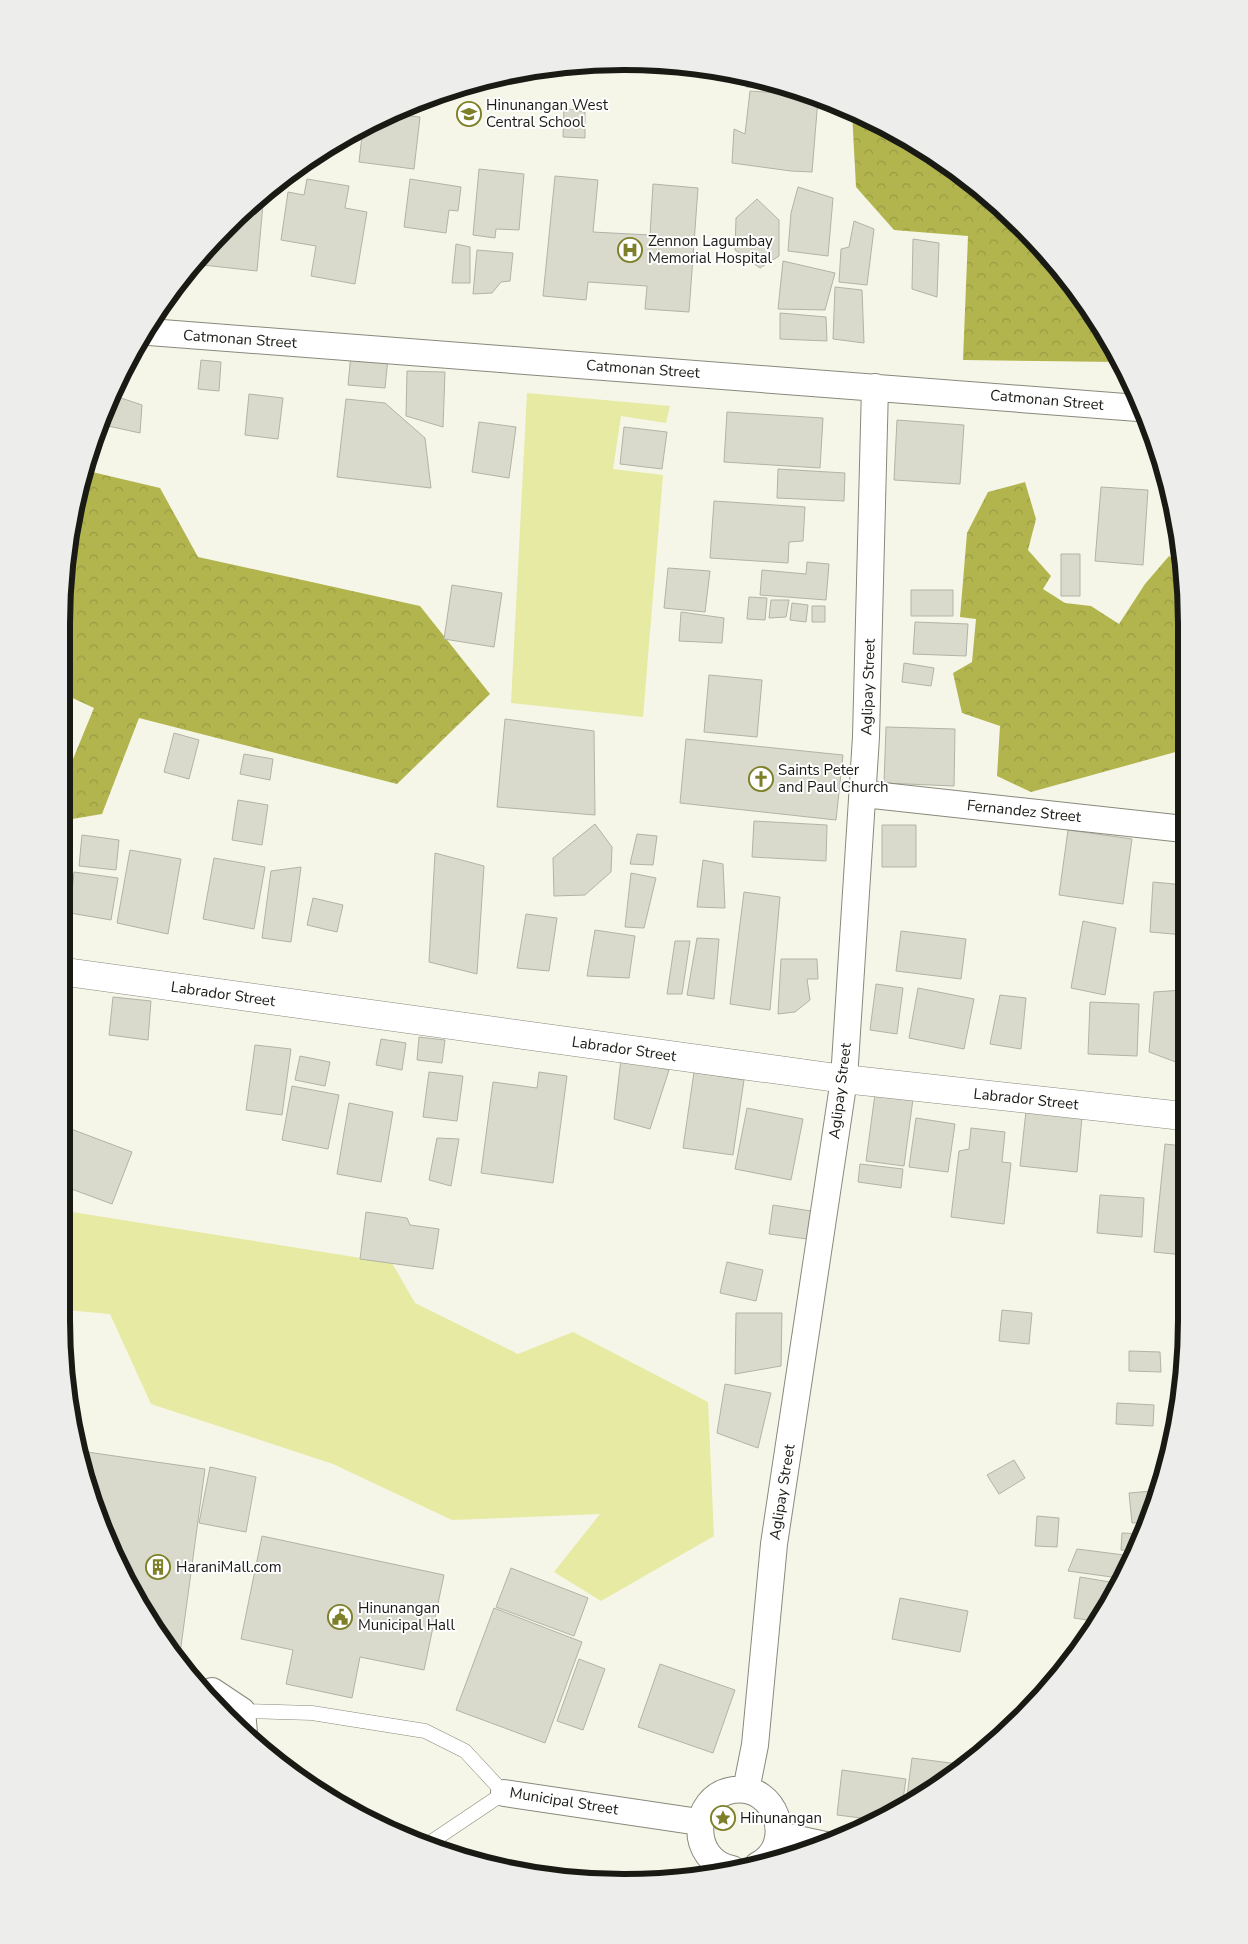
<svg xmlns="http://www.w3.org/2000/svg" width="1248" height="1944" viewBox="0 0 1248 1944" font-family="'Nunito Sans',sans-serif">
<style>
.green{fill:#e6eaa3}
.forest{fill:url(#forest-crowns)}
.building{fill:#d9dacc;stroke:#b2b3a6}
.lines{fill:none;stroke-linecap:round;stroke-linejoin:round}
.lane-casing{stroke:#88897c;stroke-width:15}
.street-casing{stroke:#88897c;stroke-width:28}
.secondary-casing{stroke:#88897c;stroke-width:29}
.lane{stroke:#fff;stroke-width:14}
.street{stroke:#fff;stroke-width:26}
.secondary{stroke:#fff;stroke-width:28}
.labels{text-anchor:middle;stroke-width:4;stroke-linejoin:round;paint-order:stroke}
.poi-label{font-size:15px;fill:#1a1a15;stroke:#fff;text-anchor:start}
.street-label{font-size:15px;fill:#1a1a15;stroke:#fff}
.rim{fill:none;stroke:#1a1a15;stroke-width:6}
</style>
<defs>
<pattern id="forest-crowns" width="20" height="18" patternUnits="userSpaceOnUse" patternTransform="scale(1.25)"><rect width="20" height="18" fill="#b2b54e"/><path d="M2 6a3 3 0 1 1 6 0M12 15a3 3 0 1 1 6 0" fill="none" stroke="#989b43"/></pattern>
</defs>
<rect width="100%" height="100%" fill="#f5f6e7"/>
<path class="green" d="M527 393 670 406 666 423 621 416 613 469 663 475 643 717 511 703Z
M66 1211 392 1263 415 1303 518 1354 573 1332 708 1402 714 1536 601 1601 554 1572 600 1514 452 1520 333 1464 151 1404 110 1314 66 1310Z"/>
<path class="forest" d="M852 112 873 119 967 178 1047 253 1111 343 1119 362 963 360 968 236 894 230 856 187Z
M88 471 160 488 198 557 420 606 490 694 397 784 139 718 102 814 66 820V776L94 708 66 695V551Z
M1025 482 1036 519 1028 550 1051 576 1043 589 1065 603 1091 606 1119 624 1145 584 1169 556 1182 567 1186 587 1185 723 1179 751 1031 792 997 776 1000 726 962 713 953 673 972 662 976 619 960 617 967 533 988 492Z"/>
<path class="building" d="M573 65 571 75 560 76 562 66Z
M746 77 770 81 794 89V91L746 87Z
M750 91 809 95 818 99 812 172 791 171 732 163 734 129 745 134Z
M564 108 585 112V138L563 137Z
M394 114 420 117 414 169 359 162 363 127Z
M479 169 524 174 519 230 496 229 495 238 473 235Z
M555 176 598 180 593 232 650 235 653 184 698 188 689 312 645 309 647 286 588 282 586 300 543 296Z
M307 179 349 186 345 208 367 212 355 284 311 276 316 246 281 240 288 192 304 195Z
M410 179 461 187 458 211 449 210 446 233 404 227Z
M798 187 833 198 828 256 788 251 791 213Z
M264 193 257 271 194 264 253 201Z
M757 199 779 220V256L760 268 735 250 736 218Z
M854 221 874 229 867 285 839 282 841 249 849 247Z
M913 239 939 243 937 297 912 289Z
M456 244 470 247V283H452Z
M477 250 513 253 510 281 501 282 492 293 473 294Z
M783 261 835 273 825 310 778 309Z
M835 287 862 290 864 343 833 339Z
M780 313 826 317 827 341 780 339Z
M351 354 388 358 385 388 348 385Z
M201 360 221 362 219 391 198 389Z
M407 371 445 372 443 427 406 416Z
M249 394 283 398 278 439 245 435Z
M112 395 142 405 140 433 108 426V401Z
M346 399 385 403 425 438 431 488 337 477Z
M727 412 823 418 820 468 724 462Z
M897 420 964 425 960 484 894 480Z
M479 422 516 427 509 478 472 472Z
M624 427 667 432 662 469 620 464Z
M778 469 845 473 844 501 777 498Z
M1101 487 1148 490 1143 565 1095 561Z
M714 501 805 507 803 541 789 542 788 563 710 558Z
M1061 554H1080V596H1061Z
M807 562 829 564 826 600 760 595 762 570 806 574Z
M668 568 710 571 705 612 664 608Z
M452 585 502 593 494 647 444 639Z
M911 590H953V616H911Z
M749 597 767 598 765 620 747 619Z
M771 600H789L786 617 769 618Z
M792 603 808 605 806 622 790 620Z
M812 606H825V622H812Z
M681 612 724 618 722 643 679 641Z
M915 622 968 624 966 656 913 654Z
M904 663 934 668 931 686 902 682Z
M709 675 762 680 757 737 704 732Z
M505 719 594 731 595 815 497 807Z
M886 727 955 729 954 786 884 783Z
M174 733 199 740 189 779 164 772Z
M686 739 843 755 836 820 680 803Z
M244 754 273 759 270 780 240 774Z
M238 800 268 805 262 845 232 840Z
M754 821 827 825 826 861 752 857Z
M595 824 612 847 611 872 585 895 554 896 553 858Z
M882 825H916V867H882Z
M1068 830 1132 839 1123 904 1059 895Z
M637 834 657 836 653 865 630 864Z
M82 835 119 840 116 870 79 866Z
M130 850 181 859 168 934 117 923Z
M435 853 484 866 477 974 429 962Z
M214 858 265 867 254 929 203 919Z
M703 860 723 864 725 908 697 907Z
M301 867 291 942 262 938 271 871Z
M74 872 118 878 111 920 70 913Z
M631 873 656 878 644 928 625 927Z
M1153 882 1184 885V935L1150 932Z
M744 892 780 897 770 1010 730 1004Z
M313 898 343 905 337 932 307 925Z
M526 914 557 918 549 971 517 968Z
M1083 921 1116 928 1105 995 1071 988Z
M595 930 635 936 629 978 587 976Z
M901 931 966 939 961 979 896 971Z
M697 938 719 939 714 999 687 995Z
M675 941H690L682 994H667Z
M781 959H817L818 979H807L810 1000 795 1012 778 1014Z
M876 984 903 988 897 1034 870 1030Z
M918 988 974 999 964 1049 909 1038Z
M1184 990V1043L1181 1064 1149 1052 1154 992Z
M1000 995 1026 998 1021 1049 990 1044Z
M113 997 151 1001 148 1040 109 1035Z
M1090 1002 1139 1004 1137 1056 1088 1054Z
M419 1037 445 1040 442 1063 417 1060Z
M381 1039 406 1043 402 1070 376 1065Z
M255 1045 291 1049 282 1115 246 1110Z
M300 1056 330 1062 325 1086 295 1080Z
M621 1059 669 1070 650 1129 614 1119Z
M429 1072 463 1076 457 1121 423 1117Z
M539 1072 567 1076 553 1183 481 1173 493 1082 537 1088Z
M694 1072 744 1080 733 1155 683 1148Z
M292 1086 339 1095 328 1149 282 1140Z
M875 1094 913 1099 904 1166 866 1161Z
M349 1103 393 1112 381 1182 337 1174Z
M747 1108 803 1119 791 1180 735 1169Z
M1026 1111 1082 1117 1077 1172 1020 1166Z
M916 1118 955 1124 948 1172 909 1167Z
M971 1128 1005 1132 1002 1162 1011 1163 1004 1224 951 1217 959 1151 969 1149Z
M71 1129 132 1152 112 1204 66 1187V1141Z
M437 1138 459 1139 451 1186 429 1180Z
M1165 1144 1183 1146V1255L1154 1252Z
M860 1164 903 1169 901 1188 858 1182Z
M1100 1195 1144 1198 1142 1237 1097 1233Z
M773 1205 811 1211 807 1239 769 1234Z
M366 1212 407 1218 410 1225 439 1229 433 1269 360 1259Z
M727 1262 763 1270 756 1301 720 1293Z
M1182 1286V1346L1177 1345Z
M1002 1310 1032 1313 1029 1344 999 1341Z
M736 1313H782L781 1366 735 1374Z
M1129 1351 1160 1352 1161 1372 1129 1371Z
M725 1384 771 1393 758 1448 717 1433Z
M1117 1403 1154 1405 1153 1426 1116 1424Z
M80 1451 205 1469 179 1661 156 1633 91 1501Z
M1014 1460 1025 1478 999 1494 987 1475Z
M210 1467 256 1477 246 1532 199 1523Z
M1152 1491 1153 1502 1148 1522 1132 1523 1129 1493Z
M1037 1516 1059 1518 1057 1547 1035 1546Z
M1122 1533 1143 1534V1538L1135 1551 1121 1550Z
M262 1536 444 1575 424 1670 360 1657 352 1698 286 1684 293 1650 241 1639Z
M1077 1549 1132 1556 1119 1578 1068 1571Z
M511 1568 588 1598 574 1636 496 1607Z
M1080 1577 1116 1583 1094 1621 1074 1618Z
M900 1598 968 1611 960 1652 892 1639Z
M494 1608 582 1642 545 1743 456 1710Z
M579 1659 605 1669 583 1730 557 1721Z
M660 1664 735 1690 713 1753 638 1727Z
M912 1758 966 1765 936 1788 906 1804Z
M842 1770 906 1779 902 1806 877 1820 837 1815Z"/>
<g class="lines">
<defs>
<path id="lane" d="M242 1711 312 1713 425 1731 465 1751 504 1793 425 1846"/>
<path id="street" d="M149 332 1138 408
M864 794 1184 829
M206 1693 212 1691 242 1711 244 1733
M746 1790 755 1745 774 1544 844 1079 866 737 875 387
M504 1793 699 1822
M779 1835 825 1845
M732 1869C689 1861 690 1797 733 1790 776 1783 797 1845 758 1865"/>
<path id="secondary" d="M66 972 844 1079 1183 1116"/>
</defs>
<use href="#lane" class="lane-casing"/>
<use href="#street" class="street-casing"/>
<use href="#secondary" class="secondary-casing"/>
<use href="#lane" class="lane"/>
<use href="#street" class="street"/>
<use href="#secondary" class="secondary"/>
</g>
<defs>
<symbol id="school-ring" viewBox="-11 -11 22 22"><circle r="9.5" fill="#fff" stroke="#7e8029" stroke-width="1.5"/><path d="M0-5L7-2L0 1L-7-2ZM-4 1L0 2.5L4 1V4Q0 6-4 4Z" fill="#7e8029"/></symbol>
<symbol id="hospital-ring" viewBox="-11 -11 22 22"><circle r="9.5" fill="#fff" stroke="#7e8029" stroke-width="1.5"/><path d="M-5-5h3v3.5h4V-5h3V5h-3V1.5h-4V5h-3Z" fill="#7e8029"/></symbol>
<symbol id="church-ring" viewBox="-11 -11 22 22"><circle r="9.5" fill="#fff" stroke="#7e8029" stroke-width="1.5"/><path d="M-1.2-6h2.4v3.5h3.3v2.4h-3.3V6h-2.4V-.1h-3.3v-2.4h3.3Z" fill="#7e8029"/></symbol>
<symbol id="building-ring" viewBox="-11 -11 22 22"><circle r="9.5" fill="#fff" stroke="#7e8029" stroke-width="1.5"/><path d="M-4-6H4V6H1V3H-1V6H-4ZM-2.5-4.3h1.7v1.8h-1.7ZM.8-4.3h1.7v1.8H.8ZM-2.5-1h1.7V.8h-1.7ZM.8-1h1.7V.8H.8Z" fill="#7e8029"/></symbol>
<symbol id="civic-ring" viewBox="-11 -11 22 22"><circle r="9.5" fill="#fff" stroke="#7e8029" stroke-width="1.5"/><path d="M-.6-6.5H3V-4.5H.6V-3L4-1V1h2V6H-6V1h2V-1L-.6-3ZM-1.2 2.5V6h2.4V2.5Z" fill="#7e8029"/></symbol>
<symbol id="sight-ring" viewBox="-11 -11 22 22"><circle r="9.5" fill="#fff" stroke="#7e8029" stroke-width="1.5"/><path d="M0-6L1.8-2.2L6-1.7L2.9 1.2L3.7 5.4L0 3.3L-3.7 5.4L-2.9 1.2L-6-1.7L-1.8-2.2Z" fill="#7e8029"/></symbol>
</defs>
<g fill-rule="evenodd">
<use href="#school-ring" x="455" y="100" width="28" height="28"/>
<use href="#hospital-ring" x="616" y="236" width="28" height="28"/>
<use href="#church-ring" x="747" y="765" width="28" height="28"/>
<use href="#building-ring" x="144" y="1553" width="28" height="28"/>
<use href="#civic-ring" x="326" y="1603" width="28" height="28"/>
<use href="#sight-ring" x="709" y="1804" width="28" height="28"/>
</g>
<g class="labels">
<g class="poi-label">
<text x="486" y="110">Hinunangan West<tspan x="486" dy="17">Central School</tspan></text>
<text x="648" y="246">Zennon Lagumbay<tspan x="648" dy="17">Memorial Hospital</tspan></text>
<text x="778" y="775">Saints Peter<tspan x="778" dy="17">and Paul Church</tspan></text>
<text x="176" y="1572">HaraniMall.com</text>
<text x="358" y="1613">Hinunangan<tspan x="358" dy="17">Municipal Hall</tspan></text>
<text x="740" y="1823">Hinunangan</text>
</g>
<g class="street-label">
<text transform="translate(240 339) rotate(4)" y="5">Catmonan Street</text>
<text transform="translate(643 369) rotate(4)" y="5">Catmonan Street</text>
<text transform="translate(1047 400) rotate(5)" y="5">Catmonan Street</text>
<text transform="translate(868 687) rotate(-88)" y="5">Aglipay Street</text>
<text transform="translate(1024 811) rotate(6)" y="5">Fernandez Street</text>
<text transform="translate(223 994) rotate(8)" y="5">Labrador Street</text>
<text transform="translate(624 1049) rotate(8)" y="5">Labrador Street</text>
<text transform="translate(840 1091) rotate(-83)" y="5">Aglipay Street</text>
<text transform="translate(1026 1099) rotate(6)" y="5">Labrador Street</text>
<text transform="translate(782 1492) rotate(-81)" y="5">Aglipay Street</text>
<text transform="translate(564 1801) rotate(9)" y="5">Municipal Street</text>
</g>
</g>
<path d="M0 0H1248V1944H0ZM624 70H624A554 554 0 0 1 1178 624V1320A554 554 0 0 1 624 1874H624A554 554 0 0 1 70 1320V624A554 554 0 0 1 624 70Z" fill="#ededec" fill-rule="evenodd"/>
<path class="rim" d="M624 70H624A554 554 0 0 1 1178 624V1320A554 554 0 0 1 624 1874H624A554 554 0 0 1 70 1320V624A554 554 0 0 1 624 70Z"/>
</svg>
